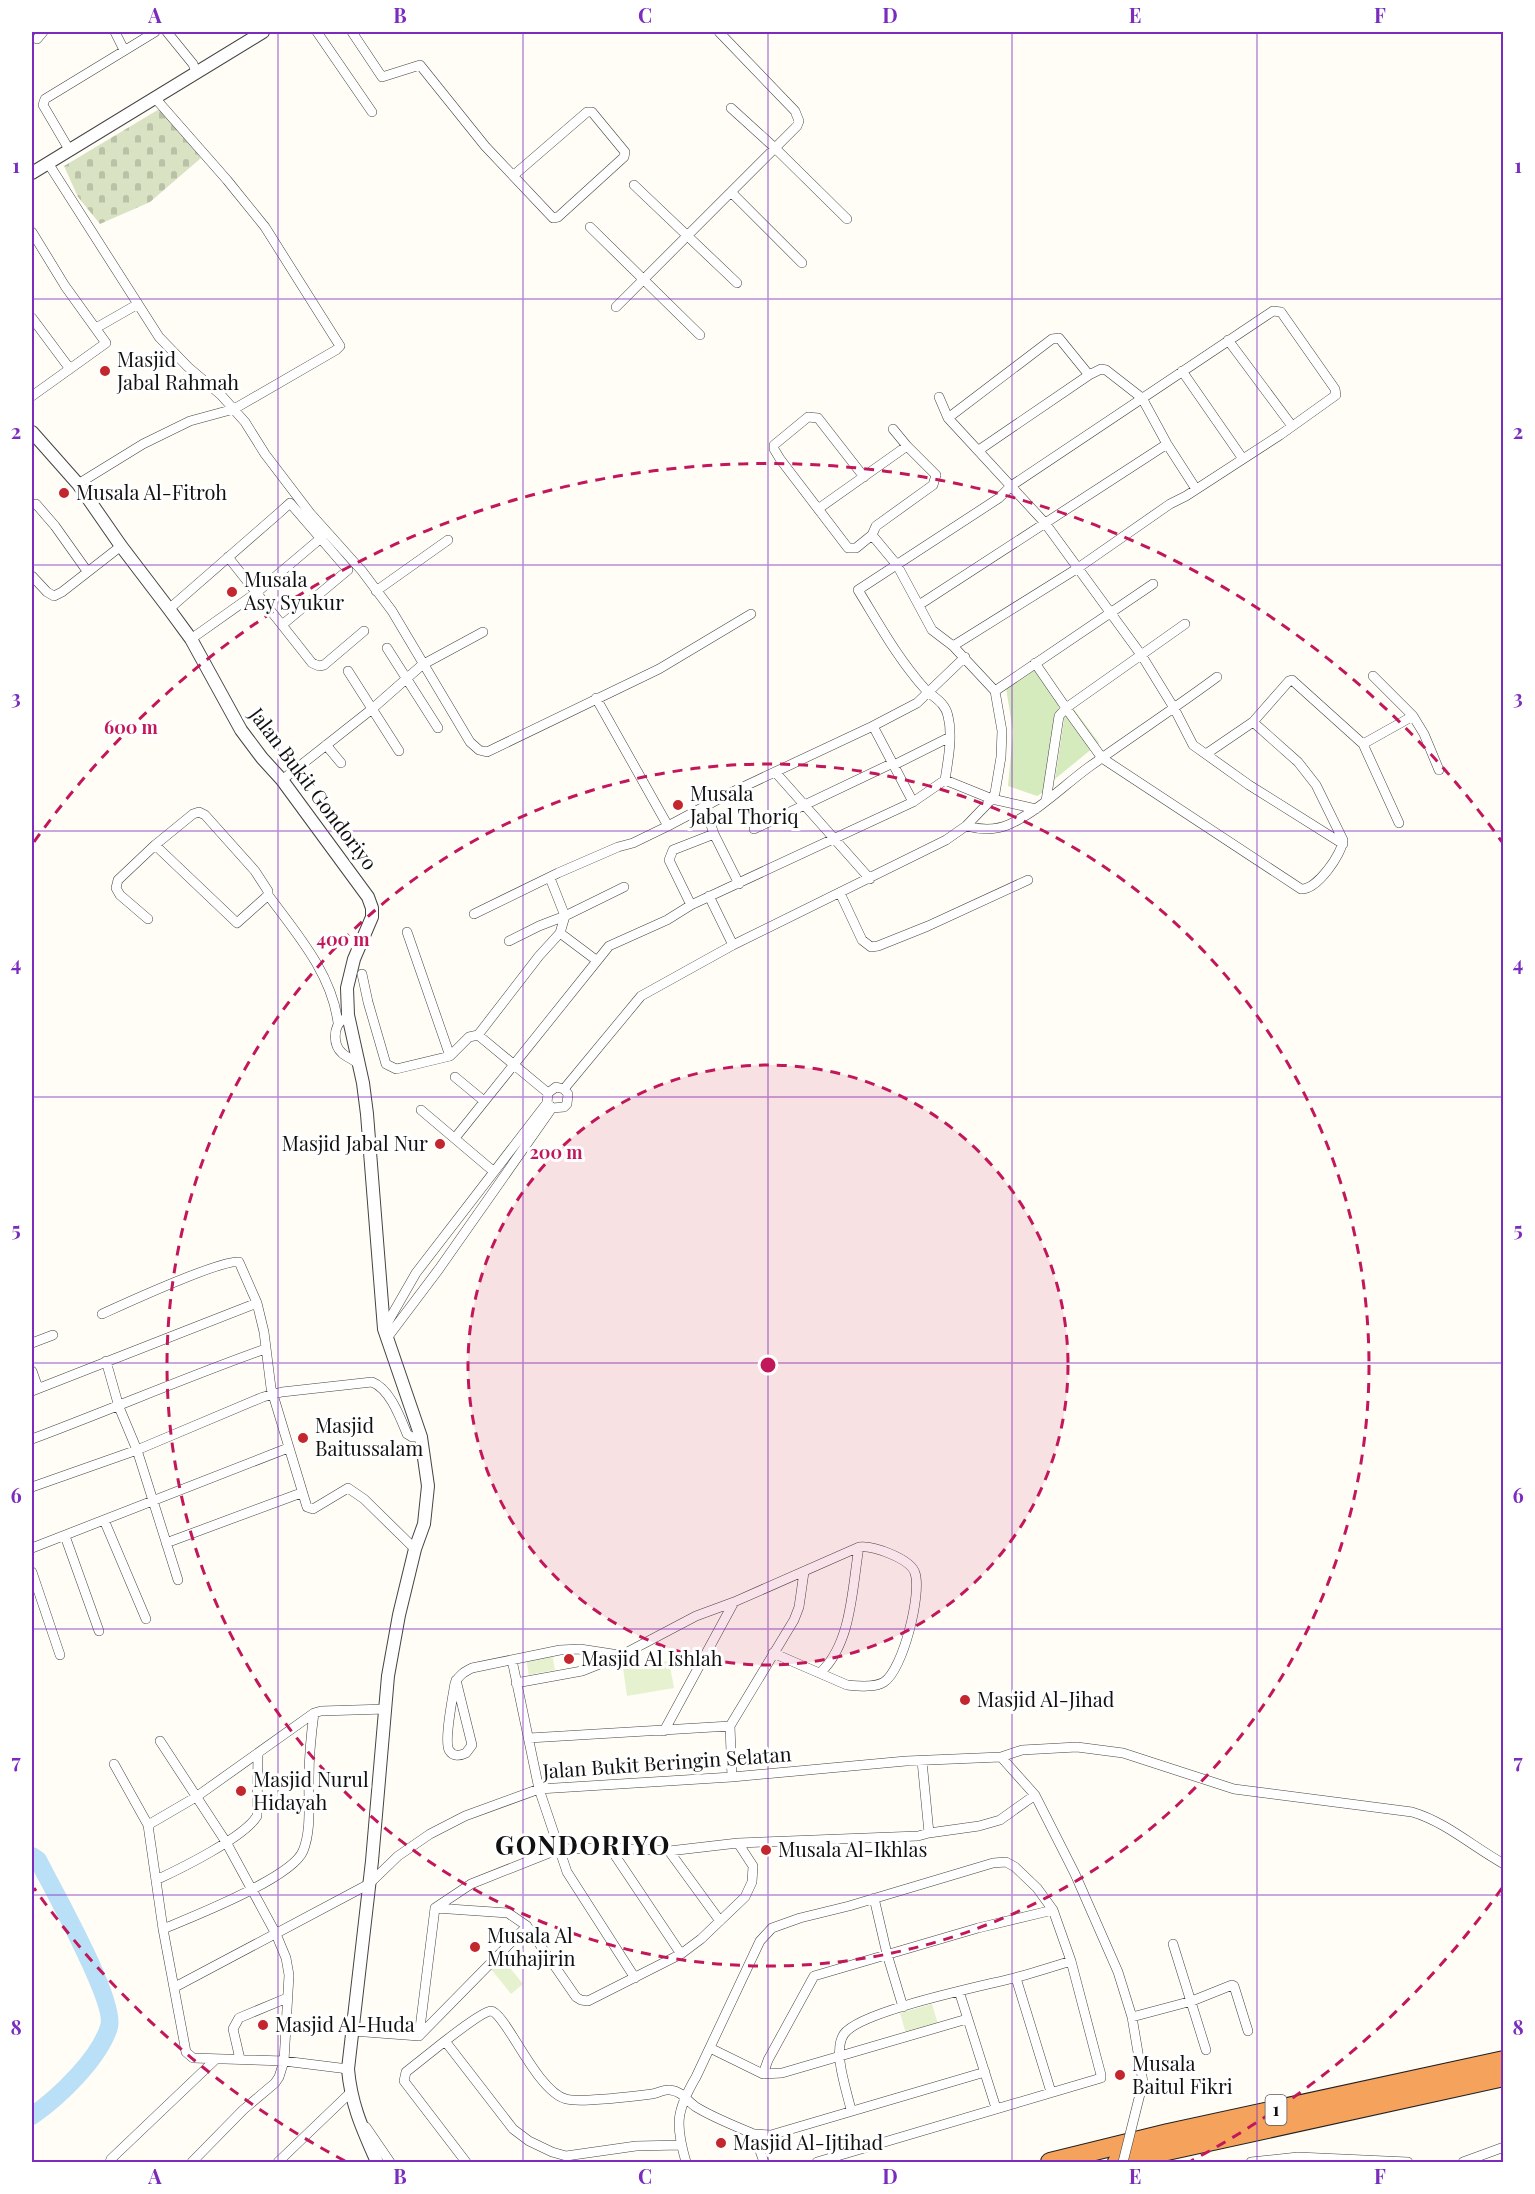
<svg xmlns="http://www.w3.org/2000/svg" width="1535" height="2194" viewBox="0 0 1535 2194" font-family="'Playfair Display',serif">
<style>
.grass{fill:#d5ebbd}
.cemetery{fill:url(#cemetery-stones)}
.pitch{fill:#e6f2cf}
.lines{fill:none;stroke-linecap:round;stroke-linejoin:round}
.river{stroke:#b9e0f7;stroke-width:18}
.minor-casing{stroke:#444;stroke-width:10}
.tertiary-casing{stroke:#444;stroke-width:14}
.motorway-casing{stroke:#222;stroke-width:20}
.minor{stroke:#fff;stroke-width:9}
.tertiary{stroke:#fff;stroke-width:12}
.motorway{stroke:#f5a25d;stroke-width:18}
.minor-bridge-casing{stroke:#444;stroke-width:10;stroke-linecap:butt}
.minor-bridge{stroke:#fff;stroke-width:9}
.grid{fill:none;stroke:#7b2cbf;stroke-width:1.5;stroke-opacity:0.55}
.ring{fill:none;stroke:#c2185b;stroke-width:3;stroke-dasharray:10 8}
.poi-dot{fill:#c4262e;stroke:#fff;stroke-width:2}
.labels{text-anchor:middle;stroke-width:6;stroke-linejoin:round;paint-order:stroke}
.shield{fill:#fff;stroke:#585858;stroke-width:1.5}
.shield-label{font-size:18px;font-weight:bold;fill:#111}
.poi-label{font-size:20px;fill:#111;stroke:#fff;text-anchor:start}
.street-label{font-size:20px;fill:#111;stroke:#fff}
.district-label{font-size:26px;font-weight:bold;letter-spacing:1.5px;fill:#111;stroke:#fff}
.centre{fill:#c2185b;stroke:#fff;stroke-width:3}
.ring-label{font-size:18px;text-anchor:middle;font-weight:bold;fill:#c2185b;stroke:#fff;stroke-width:6;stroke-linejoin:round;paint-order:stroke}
.neatline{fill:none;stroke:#7b2cbf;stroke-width:2}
.grid-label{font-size:20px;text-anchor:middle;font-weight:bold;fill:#7b2cbf}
</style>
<defs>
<pattern id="cemetery-stones" width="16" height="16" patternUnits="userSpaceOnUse" patternTransform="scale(1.5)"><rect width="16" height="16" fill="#d9e3c4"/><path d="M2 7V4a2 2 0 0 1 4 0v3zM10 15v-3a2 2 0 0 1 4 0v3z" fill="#b9c2a7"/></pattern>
</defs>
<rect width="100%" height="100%" fill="#fffdf5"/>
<path class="grass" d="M1039 663 1061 693 1045 791 1037 796 1008 786 1013 732 1006 688Z
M1073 708 1099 743 1055 779 1065 713Z"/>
<path class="cemetery" d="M161 108 201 158 150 202 100 224 78 197 64 166Z"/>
<path class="pitch" d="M552 1654 555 1670 529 1675 526 1659Z
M669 1661 674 1688 627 1696 623 1668Z
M503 1959 523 1984 511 1994 491 1969Z
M932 2004 938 2024 906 2034 900 2013Z"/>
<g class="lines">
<path class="river" d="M32 1856 38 1860C52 1888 117 2002 109 2027 99 2059 59 2097 32 2116"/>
<defs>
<path id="minor" d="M115 32 124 50
M167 32 193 64 196 72
M317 32 372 112
M352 32 382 77 420 65 485 146 553 218 558 217 624 157 625 152 592 112H587L514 175
M37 39 43 32
M731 108 775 148 847 219
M70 151 43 105 45 99 155 32
M48 163 159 337 188 367 221 395 245 422 265 454 310 513 362 571 392 611 470 742 479 750 487 752 659 669 751 614
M634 185 737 283
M731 192 802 263
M590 227 700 335
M32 232 65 286 106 343 32 396
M616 307 797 126 799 121 795 111 719 32
M32 318 70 369
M96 328 138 304
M1228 340 1292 426
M1182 371 1243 459
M939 397 948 418 1045 523 1142 656 1174 708 1193 745 1249 785 1343 844
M948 418 1052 339 1059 338 1089 375 1101 369 1106 370 1142 398 1167 444 1196 489
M893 429 907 446
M979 450 1089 375
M78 484 143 444 190 421 234 409 336 350 340 346 265 227 227 180 155 98
M36 504 55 526 87 571
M818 509 907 446 936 475 933 485 876 526 872 535 856 548H848L780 459 774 449V445L808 417 818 418 864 477
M32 576 47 592 54 596 62 592 121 546
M376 591 448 540
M919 605 1167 444
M169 609 279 513 290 503 348 570 282 625 228 557
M282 625 312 663 319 666 324 665 364 631
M191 639 256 593 321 538
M387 648 438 728
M1035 663 1066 708 1185 624
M348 671 399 751
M1373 676 1413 716 1424 734 1439 770
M995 691 1153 584
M596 698 668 826
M873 726 913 802
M1363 744 1413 716
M326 745 341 763
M1206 754 1253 722 1289 681 1292 680 1363 744 1399 823
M894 765 950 737
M776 773 870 879
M282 780 372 709 422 665 483 632
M945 780 992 799 1036 809
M1046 801 1059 716 1066 708 1102 758 1301 889C1317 890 1342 854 1343 840L1316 785 1298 762 1253 722
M705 807 714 834 739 884
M199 812 205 815 255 871 268 891V895L265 898 237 923 155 845 193 814Z
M966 826C981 830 995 831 1010 824 1040 810 1063 786 1089 767 1131 737 1175 708 1217 677
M754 829 893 763
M550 878 565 916 624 887
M840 893 862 940 871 947 878 946 928 926 1028 880
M268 895C297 934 332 974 338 1023
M709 896 733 945
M691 905 669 860 673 850 714 834
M474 914 558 873 618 847 633 843 668 826 728 794 873 726 917 703 965 657
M148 919 120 895 116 888 118 880 155 845
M407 932 450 1056
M560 933 596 960
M509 941 539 926 565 916
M362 974 368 1002 386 1064 396 1069 450 1056 469 1037 478 1035 539 956 560 933 565 916
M342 1020C333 1028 333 1045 342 1053 346 1057 354 1060 359 1064
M478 1035 548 1093
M455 1077 484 1101
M564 1089 641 996 733 945 946 840 966 826 992 799 995 793 1001 757 1002 731 995 691 953 646 932 630 897 565 872 535
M421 1110 493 1171
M455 1138 609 946 667 920 691 905 913 802 945 780C948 760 953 736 948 716 945 702 934 698 925 689 898 659 879 624 858 590L999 498 1011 486 1273 311 1281 312 1335 389 1336 395 1280 435 1186 496 1170 504 1078 568 953 646
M102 1314C124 1304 222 1259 239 1262L257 1303 264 1332 271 1388 307 1507 313 1509 348 1488 364 1499 415 1549
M385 1327 416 1273 547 1103 548 1093 556 1087 564 1089 568 1094 567 1104 564 1107 552 1108 547 1103
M387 1338 439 1269 552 1108
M32 1343 53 1335
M106 1361 119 1407 137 1450 178 1580
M32 1371 38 1388
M32 1391 257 1303
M32 1439C110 1410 186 1377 265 1349
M32 1487 137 1450 263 1397 282 1392 372 1382C390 1389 400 1417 407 1434L412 1437H421
M104 1520 146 1619
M65 1536 99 1631
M166 1543 301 1493
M32 1548 288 1448
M32 1572 60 1655
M512 1660 539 1789 567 1872 635 1978
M821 1672C852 1642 852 1588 859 1547
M456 1680 472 1745 466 1753C460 1756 453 1757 449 1750 444 1741 453 1695 455 1683 459 1675 464 1672 472 1668L560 1650 580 1649 619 1655
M516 1683 582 1671 622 1655 696 1616 734 1602 859 1547C873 1545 911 1559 915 1573 922 1593 903 1670 884 1682 875 1688 858 1686 847 1685L773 1653
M664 1731 734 1602
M529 1738 730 1726
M160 1741 226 1842 276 1934 286 1958 289 1975 284 2061 279 2077 275 2083 243 2110 192 2162
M1001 1757 1022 1750 1077 1747 1123 1753 1234 1789 1412 1812C1446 1822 1473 1847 1504 1864
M114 1764 148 1825 163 1929 186 2052 193 2058 284 2061 348 2069
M732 1777 730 1726 794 1620 799 1607 804 1572
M148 1825 196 1797 314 1713 321 1711 386 1709
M929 1833 979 1826 1000 1820 1035 1795
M610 1848 681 1954
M669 1851 720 1921
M156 1880C180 1869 245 1837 257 1816L258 1754
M874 1898 887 1954 903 2007
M435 1908 508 1913 527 1926 576 1997 581 2000 588 2001 681 1954 701 1939 745 1897 752 1882 753 1866 738 1843
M163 1929C192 1917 292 1878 303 1851 312 1829 308 1801 309 1778 309 1756 311 1735 314 1713
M1173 1944 1206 2050
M1016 1978 1051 2092
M175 1987 369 1884 398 1856 430 1834 465 1816 539 1789 732 1777 906 1761 1001 1757 1035 1795 1075 1874 1118 1972 1132 2017 1143 2082
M959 1991 996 2108
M1132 2017 1192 2001 1232 1985 1234 1986 1248 2031
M352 2031 419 2036
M419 2036 435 1908 471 1884 559 1849 610 1848 669 1851 738 1843 918 1836 929 1833 922 1761
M419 2036 527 1926
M445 2041 406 2072 404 2081 466 2162
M710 2048 763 2074 768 2060 814 1976 978 1928 1053 1910
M240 2059 233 2029 239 2018 287 1998
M763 2074 782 2073 967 2019
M851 2110C847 2091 832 2051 844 2034 860 2011 983 1986 1014 1978 1033 1973 1052 1967 1071 1961
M366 2127 390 2162
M754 2134 771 2135 985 2072
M681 2145 636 2146 566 2156 552 2152 529 2141 513 2129 445 2041C453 2035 483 2011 491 2011 506 2013 536 2091 566 2099 580 2103 636 2096 652 2094 658 2093 665 2089 670 2090 682 2091 687 2101 696 2107 714 2118 735 2126 754 2134L764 2162
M110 2162 111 2159 216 2059
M278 2162 350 2093
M686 2162C675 2124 676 2111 696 2077L760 1941 772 1928 800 1918 849 1906 993 1863 1006 1862 1015 1867 1037 1888 1053 1910 1071 1961 1101 2075V2078L817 2162
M1251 2162 1298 2157 1408 2162
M1463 2162 1504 2147"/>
<path id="tertiary" d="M32 173 263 32
M32 432 78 484 121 546 169 609 191 639 241 730 262 758 282 780 368 897 372 908V917L354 959 347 988 348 1015 363 1083 367 1114 384 1329 421 1437 428 1486 424 1524 415 1549 399 1615 388 1676 372 1861 348 2069C351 2105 363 2130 377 2162"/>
<path id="motorway" d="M1050 2162 1168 2133 1504 2060
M1117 2162 1504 2077"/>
</defs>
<use href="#minor" class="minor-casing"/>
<use href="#tertiary" class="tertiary-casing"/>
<use href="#motorway" class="motorway-casing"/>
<use href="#minor" class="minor"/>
<use href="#tertiary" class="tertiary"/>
<use href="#motorway" class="motorway"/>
<defs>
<path id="minor-bridge" d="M1123 2162 1143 2082"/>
</defs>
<use href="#minor-bridge" class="minor-bridge-casing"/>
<use href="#minor-bridge" class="minor-bridge"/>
</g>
<path class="grid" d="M278 32V2162M523 32V2162M768 32V2162M1012 32V2162M1257 32V2162M32 299H1504M32 565H1504M32 831H1504M32 1097H1504M32 1363H1504M32 1629H1504M32 1895H1504"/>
<circle cx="768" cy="1365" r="300" fill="#c2185b" fill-opacity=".12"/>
<g class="ring">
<circle cx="768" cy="1365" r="300"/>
<circle cx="768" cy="1365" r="601"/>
<path d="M1502 1888A901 901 0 0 1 1191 2161M345 2161A901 901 0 0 1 34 1888M34 842A901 901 0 0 1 1502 842"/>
</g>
<g class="poi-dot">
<circle cx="105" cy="371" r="6"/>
<circle cx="64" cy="493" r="6"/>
<circle cx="232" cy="592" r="6"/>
<circle cx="678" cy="805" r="6"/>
<circle cx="440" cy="1144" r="6"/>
<circle cx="303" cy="1438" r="6"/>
<circle cx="569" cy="1659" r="6"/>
<circle cx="965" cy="1700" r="6"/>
<circle cx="241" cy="1791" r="6"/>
<circle cx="766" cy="1850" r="6"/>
<circle cx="475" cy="1947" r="6"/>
<circle cx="263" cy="2025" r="6"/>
<circle cx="1120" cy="2075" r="6"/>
<circle cx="721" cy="2143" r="6"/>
</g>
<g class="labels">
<rect class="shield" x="1265.5" y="2095" width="21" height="30" rx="4.5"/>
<g class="shield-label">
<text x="1276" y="2116">1</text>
</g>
<g class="poi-label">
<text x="117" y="367">Masjid<tspan x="117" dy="23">Jabal Rahmah</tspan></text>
<text x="76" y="500">Musala Al-Fitroh</text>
<text x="244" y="587">Musala<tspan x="244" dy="23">Asy Syukur</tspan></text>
<text x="690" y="801">Musala<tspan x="690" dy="23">Jabal Thoriq</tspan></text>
<text x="428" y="1151" text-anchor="end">Masjid Jabal Nur</text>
<text x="315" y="1433">Masjid<tspan x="315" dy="23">Baitussalam</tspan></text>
<text x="581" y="1666">Masjid Al Ishlah</text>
<text x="977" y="1707">Masjid Al-Jihad</text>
<text x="253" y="1787">Masjid Nurul<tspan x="253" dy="23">Hidayah</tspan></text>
<text x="778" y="1857">Musala Al-Ikhlas</text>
<text x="487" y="1943">Musala Al<tspan x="487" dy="23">Muhajirin</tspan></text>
<text x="275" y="2032">Masjid Al-Huda</text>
<text x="1132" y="2071">Musala<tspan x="1132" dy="23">Baitul Fikri</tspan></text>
<text x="733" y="2150">Masjid Al-Ijtihad</text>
</g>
<g class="street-label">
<text transform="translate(313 789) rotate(53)" y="7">Jalan Bukit Gondoriyo</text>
<text transform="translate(667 1763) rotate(-4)" y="7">Jalan Bukit Beringin Selatan</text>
</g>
<g class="district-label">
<text x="583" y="1855">GONDORIYO</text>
</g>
</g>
<circle cx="768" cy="1365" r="9" class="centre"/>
<g class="ring-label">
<text x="131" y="734">600 m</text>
<text x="343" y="946">400 m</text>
<text x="556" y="1159">200 m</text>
</g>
<rect width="1535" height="2194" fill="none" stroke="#ffffff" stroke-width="66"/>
<rect x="33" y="33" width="1469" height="2128" class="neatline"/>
<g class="grid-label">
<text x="155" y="23">A</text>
<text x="400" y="23">B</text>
<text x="645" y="23">C</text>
<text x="890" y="23">D</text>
<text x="1135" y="23">E</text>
<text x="1380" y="23">F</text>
<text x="16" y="173">1</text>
<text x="1518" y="173">1</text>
<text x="16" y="439">2</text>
<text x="1518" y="439">2</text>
<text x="16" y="705">3</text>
<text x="1518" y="705">3</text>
<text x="16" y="971">4</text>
<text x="1518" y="971">4</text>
<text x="16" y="1237">5</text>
<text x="1518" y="1237">5</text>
<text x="16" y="1503">6</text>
<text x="1518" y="1503">6</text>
<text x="16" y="1769">7</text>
<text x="1518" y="1769">7</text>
<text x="16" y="2035">8</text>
<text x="1518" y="2035">8</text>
<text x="155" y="2184">A</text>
<text x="400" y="2184">B</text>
<text x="645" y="2184">C</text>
<text x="890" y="2184">D</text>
<text x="1135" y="2184">E</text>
<text x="1380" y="2184">F</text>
</g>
</svg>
